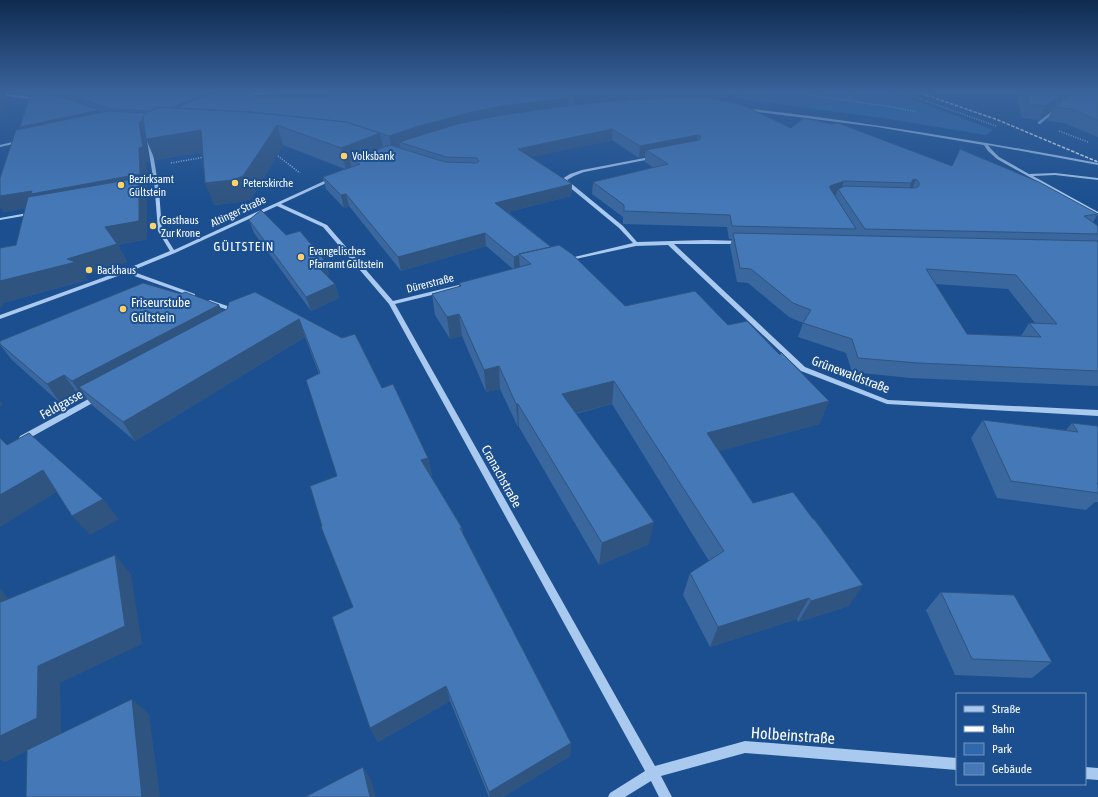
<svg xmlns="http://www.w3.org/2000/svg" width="1098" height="797" viewBox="0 0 1098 797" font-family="'Asap Condensed',sans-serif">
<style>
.green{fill:#2e69ad}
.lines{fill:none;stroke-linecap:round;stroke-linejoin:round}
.path{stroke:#a9c9ee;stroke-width:1.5;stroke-dasharray:1 1.5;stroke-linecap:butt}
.minor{fill:#a9c9ee;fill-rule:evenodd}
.rail{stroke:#fff;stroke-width:1.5;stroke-dasharray:3.5 1.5;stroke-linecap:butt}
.wall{fill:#3a679d;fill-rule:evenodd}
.shaded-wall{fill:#305480}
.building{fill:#4478b7;stroke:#305480;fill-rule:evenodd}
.poi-dot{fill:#ffd166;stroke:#1b4f8f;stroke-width:1.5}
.labels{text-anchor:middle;stroke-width:4;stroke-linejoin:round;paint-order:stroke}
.far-poi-label{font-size:11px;fill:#fff;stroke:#1b4f8f;text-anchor:start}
.far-street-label{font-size:11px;fill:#fff;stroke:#1b4f8f}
.far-quarter-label{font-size:13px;letter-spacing:1px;fill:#fff;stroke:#1b4f8f}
.poi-label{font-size:13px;fill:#fff;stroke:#1b4f8f;text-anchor:start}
.street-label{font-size:13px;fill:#fff;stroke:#1b4f8f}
.near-street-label{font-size:16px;fill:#fff;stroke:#1b4f8f}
</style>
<rect width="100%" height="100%" fill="#1b4f8f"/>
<path class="green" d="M734 92H889L931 106 993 130 986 135 883 118 732 98 741 94Z"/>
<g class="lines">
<path class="path" d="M789 92 893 107 917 112
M901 92 996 126
M846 100 854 92
M1059 131 1088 142
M274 153 300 173
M171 163 205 157"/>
<path class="minor" d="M279 92H292L255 95 239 99 237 98 255 93Z
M0 93 37 98 39 99 37 100 0 95Z
M743 108C862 121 980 141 1098 163V165L988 145 991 149 999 157 1029 174 1055 173 1098 178V180L1055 175 1033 176 1098 212V215L997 159 988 151 984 145 877 127 742 110Z
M1056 108 1059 109 1040 124H1038V122Z
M21 140 23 141 22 142 0 147V145Z
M149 140 151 141 159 190 162 231 174 250 333 177H335V179L281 204 327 225 393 301 467 283 469 284V286L395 304 655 766 745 741 957 758V770L745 753 661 776 672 797H659L651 781 625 797H608L610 793 645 771 389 304 323 227 277 206 175 253 131 271 195 294V296H191L126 273 0 319V315L124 270 170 251 158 231 155 192 136 195 134 194 155 189 147 141Z
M655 156H656V158L584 172 574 176 567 180 623 226 637 242 706 240 742 241 743 242 740 244H674L805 367 888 400 1098 410V416L887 404 801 371 668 245 636 246 566 261V259L633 243 619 228 562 181V179L570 174 582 170Z
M33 212 35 213V214L0 220V218Z
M210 300 236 309 237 312 236 313H232L231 311 208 303V301Z
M94 396H98L99 398 98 400 26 440H20L19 438 20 436Z
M1085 767 1098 768V780L1085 779Z"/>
<path class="rail" d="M917 92 998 120 1098 162"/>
</g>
<path class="wall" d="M0 92H11L10 93 5 92 8 98Z
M35 92H239L248 96 328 98V92H734V94L713 99 791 128 952 166 1098 214 1093 222 1098 226V386L910 378 852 372 846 353 798 337 803 323 789 317 748 283 737 282 730 246 732 239H729L727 227 623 224V217L592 194 593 182 654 168 645 162V156L639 158 612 140 531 157 572 184 571 196 508 212 625 306 728 325 780 355 829 401 819 424 719 451 753 503 849 606 798 622 797 619 710 647 683 595 690 573 709 561 612 404 576 414 649 544 599 565 519 427H518L500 389 486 392 462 336 450 339 435 315 432 294 459 287V283L513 269 486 246 401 271 349 206 344 208 326 189 323 177 345 169 283 145 251 199 240 202 214 205 203 152 155 160 146 135 145 136 149 161 146 162 147 188 144 189 147 195V239L118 245 127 262 84 275 87 280 3 303 2 307 16 245 26 208 3 212 21 129 20 127 36 93ZM65 93H67L70 100 68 99ZM682 93H684L683 97H678ZM935 284 1008 289 1035 323H1029L1021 336 967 334Z
M1016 92H1098V137L1064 123 1047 121 1053 108 1039 120 1022 118Z
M249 220 286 235 325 261 329 275 327 276 335 284 339 298 311 311 254 233Z
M181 294 219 305 222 311 227 309 229 302 342 338 382 388 428 458 432 476H431L462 528 463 533 571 743 570 756 503 797H489L450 701 378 742 370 728 353 607 322 526 337 476 319 374 305 337 135 441 92 405 87 399 85 400 78 394 60 403 12 360 0 345V341Z
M983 420 1066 430 1072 423 1098 426V502H1095L1086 510 997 498 971 438Z
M941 592 1052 662 1032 678 955 675 926 610Z"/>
<path class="shaded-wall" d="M0 92H4L8 98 0 115Z
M61 92H64L68 99 66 101Z
M215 92H229L206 105 162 111 203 95Z
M630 92 629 104 575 109V96Z
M677 92H684V93H682L676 99Z
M696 92H734V94L695 103Z
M1065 92H1075L1054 107 1053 108 1039 120 1046 106Z
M568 98V111L399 142 400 147 392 150 389 136 416 127 467 113 501 106Z
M100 110 105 121 26 138 20 127Z
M149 113 154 126 145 136 149 161 146 162 147 188 144 189 147 195V239L118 245 127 262 84 275 87 280 3 303 2 307 0 308V281L38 206 3 212 0 207V196L139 123Z
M277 125 283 145 251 199 240 202 214 205 205 183Z
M612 129V140L518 160V149Z
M201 130 209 151 155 160 146 139Z
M380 133 384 153 350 160 351 167 346 170 341 148Z
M698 135 696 147 646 150 645 156 639 158 640 146Z
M916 179 911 192 908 193 912 180Z
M844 181 840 192 838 189 836 195 826 198 830 186Z
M572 184 571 196 496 215 495 203Z
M346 194 349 206 344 208 341 195Z
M485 233 486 246 401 271 398 257Z
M519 255 520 269 514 270V257Z
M325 261 329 275 319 278 315 264Z
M335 284 339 298 311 311 306 297Z
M219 305 227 322 79 387 87 399 85 400 72 381Z
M459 314 462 336 450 339 447 317Z
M299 319 305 337 135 441 123 422Z
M499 366 500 389 486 392 484 370Z
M64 375 78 394 60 403 47 384Z
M614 381 612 404 561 417 562 394Z
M0 400 3 405 0 406Z
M829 401 819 424 702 456 707 433Z
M516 404H518L519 427H518Z
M428 458 432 476 425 479 421 460Z
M43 470 60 490 0 527V495Z
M103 499 119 519 90 535 72 516Z
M654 522 649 544 599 565 602 543Z
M115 555 131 574 142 644 60 683 61 734 5 762 0 759V736L38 666Z
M863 585 849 606 798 622 811 601Z
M0 588 24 620 1 602 0 600Z
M809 598 797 619 710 647 718 627Z
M446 686 450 701 378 742 370 728Z
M132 699 149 714 160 797H142Z
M571 743 570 756 503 797H490L489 792Z
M363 767 371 780 376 797H370Z"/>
<path class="building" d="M31 92 62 97 100 110 20 127Z
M68 92H215L203 95 171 108 159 107 150 111 110 109 67 93Z
M222 92H239L248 96 328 98V92H562L568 98 501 106 467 113 416 127 389 136 346 122 250 112 175 108 205 96Z
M570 92H630L575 96Z
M1025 92H1065L1046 106 1029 104Z
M1074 92H1098V120L1071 109 1054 107Z
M679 97 710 98 740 104 791 128 804 118 832 124 838 123 952 166 960 149 1039 182 1098 214 1084 216 1098 226V234L865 229 838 189 845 186 915 188 919 186V182L916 179 912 180V183L844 181 830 186V188L856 229 732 226 730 215 624 211V205L593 182 668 164 646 150 699 140 701 137 698 135 640 146 612 129 518 149 572 184 495 203 551 247 519 254V255L514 257 485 233 398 257 346 194 341 195 323 177 360 164 350 160 390 145 445 162 477 163 479 161 477 158 446 157 399 142 457 124 502 115 597 102Z
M159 107 250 112 346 122 380 133 341 148 277 125 243 176 232 180 205 183 201 130 146 139 143 117 148 112Z
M108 111 146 113 143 117V119L139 123 143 147 139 148 140 174 31 194 32 191 0 196V178L16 130Z
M139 178V221L105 227 117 244 67 259 76 262 0 281V248L16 245 28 197Z
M261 210 286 235 300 231 325 261 315 264 335 284 306 297 249 220Z
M733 233 1098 241V371L918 363 858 358 852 339 803 323 811 310 793 303 751 269 740 268ZM926 269 1016 275 1057 324 1029 323 1041 337 967 334Z
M559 245 572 254 625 306 695 291 728 325 747 321 780 355 781 352 829 401 707 433 753 503 793 492 813 519H814L863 585 811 601 809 598 718 627 690 573 724 551 614 381 562 394 654 522 602 543 518 404H516L499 366 484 370 459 314 447 317 432 294 461 286 459 283 531 264 519 254Z
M143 283 181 294 185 292 219 305 72 381 64 375 47 384 0 344V341Z
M255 292 342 338 355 334 382 388 393 384 428 458 421 460 462 528H460L571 743 489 792 446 686 370 728 332 617 353 607 321 527 322 526 310 486 337 476 306 380 320 373 299 319 123 422 79 387 227 309 229 302Z
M983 420 1078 432 1072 423 1098 426V483H1097L1098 485V493L1011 481Z
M29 433 103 499 72 516 43 470 0 495V438L7 445Z
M115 555 125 626 38 666 37 718 0 736V600L1 602Z
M941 592 1014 595 1052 662 972 659Z
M132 699 142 797H26L27 750Z
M363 767 370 797H305Z"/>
<linearGradient id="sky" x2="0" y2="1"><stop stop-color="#0f2b4f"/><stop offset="0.45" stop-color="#39639b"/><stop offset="1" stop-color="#39639b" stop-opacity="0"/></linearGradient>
<rect width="1098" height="203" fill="url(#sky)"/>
<g class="poi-dot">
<circle cx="344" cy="156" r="4"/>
<circle cx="235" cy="183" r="4"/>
<circle cx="121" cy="185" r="4"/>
<circle cx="153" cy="226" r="4"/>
<circle cx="301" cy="257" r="4"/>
<circle cx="89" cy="270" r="4"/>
<circle cx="123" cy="309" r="4"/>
</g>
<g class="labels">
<g class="far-poi-label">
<text x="352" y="160">Volksbank</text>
<text x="129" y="183">Bezirksamt<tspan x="129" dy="13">Gültstein</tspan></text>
<text x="243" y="187">Peterskirche</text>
<text x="161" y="224">Gasthaus<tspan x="161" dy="13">Zur Krone</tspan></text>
<text x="309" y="255">Evangelisches<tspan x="309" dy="13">Pfarramt Gültstein</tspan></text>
<text x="97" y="274">Backhaus</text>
</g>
<g class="far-street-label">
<text transform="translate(238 211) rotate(-25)" y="4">Altinger Straße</text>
<text transform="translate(430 283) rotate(-14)" y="4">Dürerstraße</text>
</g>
<g class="far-quarter-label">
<text x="244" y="251">GÜLTSTEIN</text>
</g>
<g class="poi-label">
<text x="131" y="307">Friseurstube<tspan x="131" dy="15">Gültstein</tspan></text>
</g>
<g class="street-label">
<text transform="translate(851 374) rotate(21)" y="5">Grünewaldstraße</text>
<text transform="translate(61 404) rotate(-29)" y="5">Feldgasse</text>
<text transform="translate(502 476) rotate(61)" y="5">Cranachstraße</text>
</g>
<g class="near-street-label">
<text transform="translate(793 735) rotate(4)" y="6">Holbeinstraße</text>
</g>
</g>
<rect x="956" y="693" width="130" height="92" fill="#1b4f8f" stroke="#7695bc"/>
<rect x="964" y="706" width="20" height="6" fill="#a9c9ee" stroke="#7695bc"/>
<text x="992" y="713" font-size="12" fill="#ffffff">Straße</text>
<rect x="964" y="726" width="20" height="6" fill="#ffffff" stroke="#7695bc"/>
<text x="992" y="733" font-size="12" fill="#ffffff">Bahn</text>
<rect x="964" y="743" width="20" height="12" fill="#2e69ad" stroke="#7695bc"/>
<text x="992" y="753" font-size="12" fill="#ffffff">Park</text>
<rect x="964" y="763" width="20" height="12" fill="#4478b7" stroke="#7695bc"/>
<text x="992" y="773" font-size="12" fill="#ffffff">Gebäude</text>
</svg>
